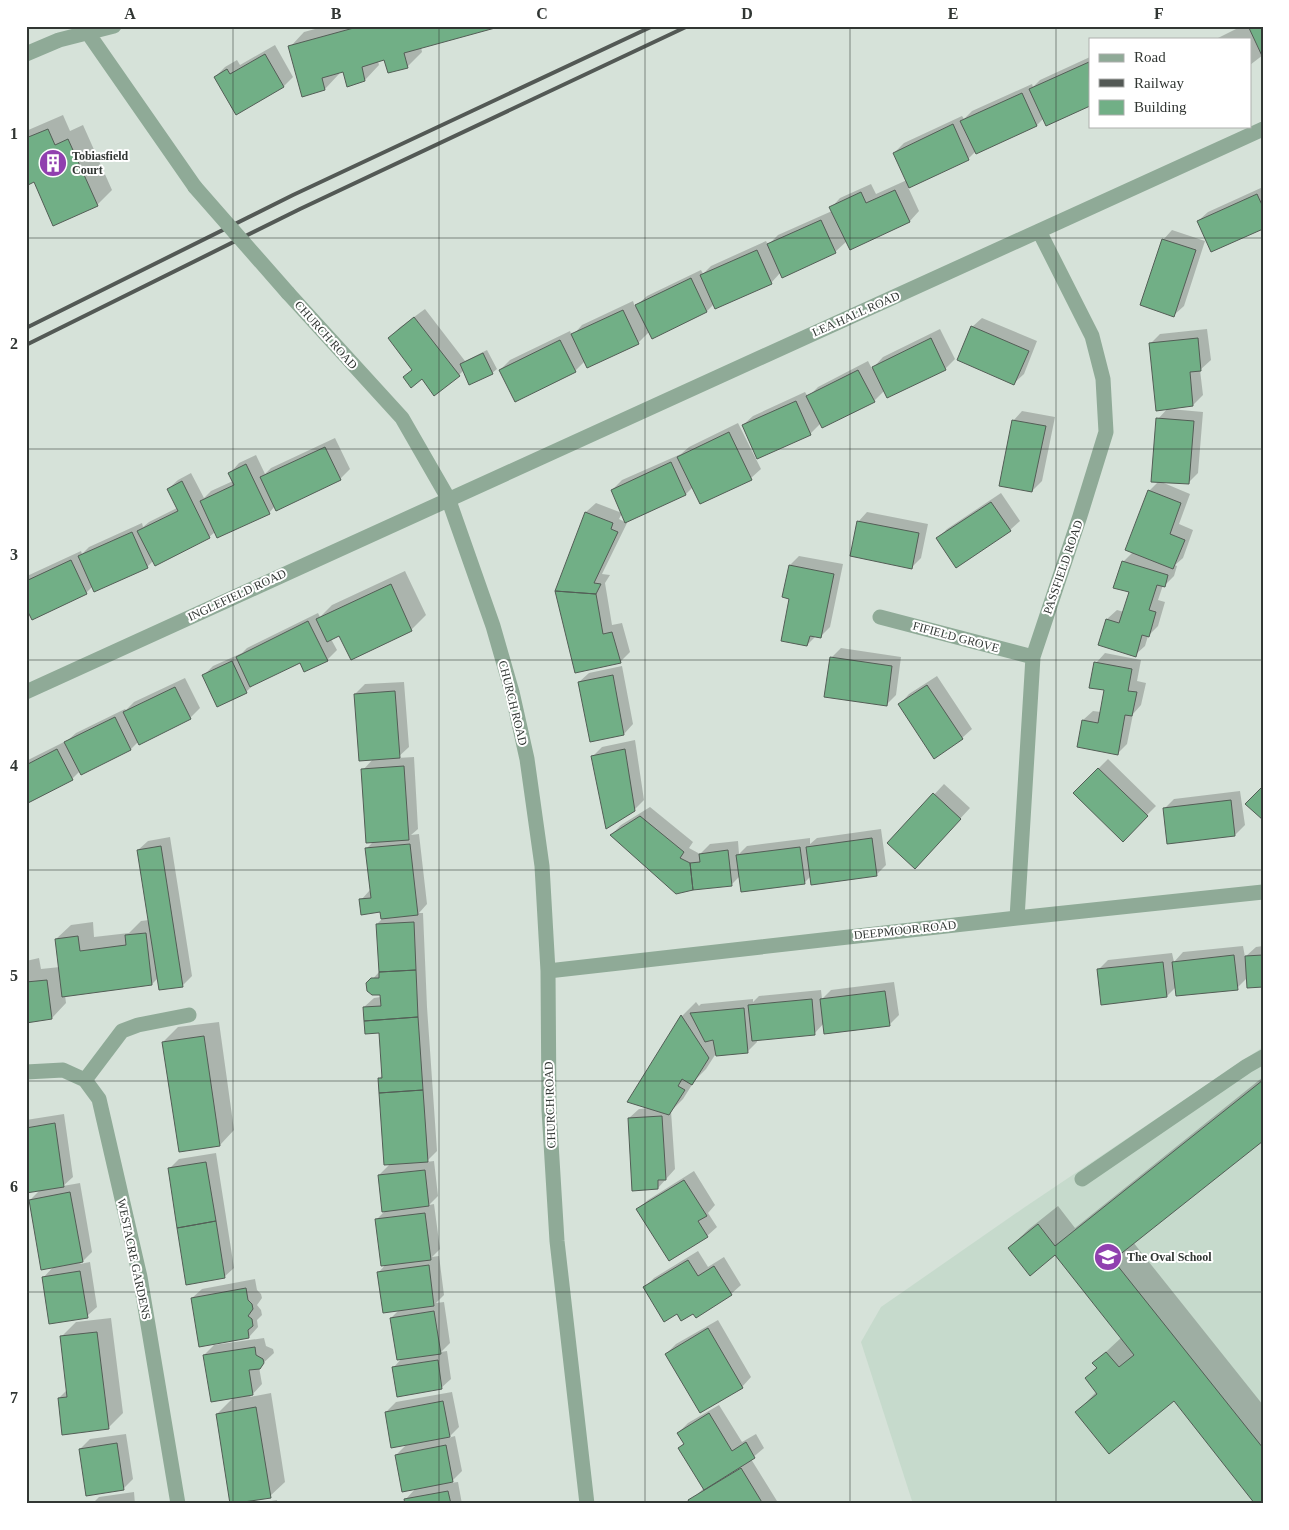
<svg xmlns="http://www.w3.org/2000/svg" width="1289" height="1530" viewBox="0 0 1289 1530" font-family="Georgia,serif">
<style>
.built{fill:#c6dacc}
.shadow{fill:#0003}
.building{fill:#71af86;stroke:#535e56}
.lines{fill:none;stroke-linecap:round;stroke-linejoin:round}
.minor{stroke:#8faa97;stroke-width:15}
.rail{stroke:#535955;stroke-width:4}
.minor-bridge{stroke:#8faa97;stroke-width:15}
.grid{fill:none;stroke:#313633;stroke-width:1;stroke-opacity:0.55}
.labels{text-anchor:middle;stroke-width:4;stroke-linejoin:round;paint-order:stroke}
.poi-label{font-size:12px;font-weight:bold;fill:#313633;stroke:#fff;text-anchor:start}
.street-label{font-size:12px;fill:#313633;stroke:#fff}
.neatline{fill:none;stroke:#313633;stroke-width:2}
.grid-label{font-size:16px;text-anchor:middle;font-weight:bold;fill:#313633}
</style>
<rect width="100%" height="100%" fill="#d6e2d9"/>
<path class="built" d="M1263 1047V1504H913L861 1342 881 1307 1025 1207Z"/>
<path class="shadow" d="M326 26H496L421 47 422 52 408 66 389 72 385 59 378 61 379 65 365 80 344 71 339 72V74L325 89 303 95 290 47 304 32Z
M1242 26H1250L1263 55 1250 65V39H1216Z
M275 45 293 77 284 86 215 77 225 67 237 60 240 65Z
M1090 57V105L1046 124 1044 118 1037 125 976 151 968 159 908 187 919 211 910 221 850 249 847 241 835 252 781 272 771 283 714 304 707 311 652 338 649 332 638 343 585 361 575 371 500 370 510 360 570 331 572 336 582 325 633 301 635 307 647 296 701 270 703 274 711 266 766 241 768 245 778 235 832 211 831 208 840 198 871 184 876 194 907 180 894 153 904 143 962 116 964 119 972 111 1032 84 1033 87 1040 80Z
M63 115 70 131 83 125 112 190 97 205 34 181 26 184V131Z
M1263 187V227L1198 221 1208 212Z
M1172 230 1205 241 1184 306 1174 315 1163 240Z
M425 309 465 361 487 350 497 369 492 373 464 370 459 375 405 377 413 369 390 338 399 328Z
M982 318 1037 341 1024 374 1014 383 972 327Z
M940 329 955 359 945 369 885 390 874 401 821 423 810 434 743 425 753 416 805 392 808 397 818 387 868 361 872 369 883 357Z
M1207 329 1211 360 1200 370 1203 395 1193 405 1170 408V409L1203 412 1198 473 1188 483 1158 419 1168 408 1150 344 1160 334Z
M1022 411 1055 417 1042 481 1032 491 1013 421Z
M738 423 761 469 751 478 693 487 686 494 612 490 622 480 681 454 689 447Z
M335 438 350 469 340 479 275 506 269 513 215 532 209 537 153 561 147 567 93 586 86 593 28 610 26 612 27 576 81 551 82 554 89 547 142 523 143 527 149 522 177 508 168 489 178 480 191 473 204 498 211 491 233 481 230 473 239 463 256 455 265 474 271 468Z
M1159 481 1190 494 1179 524 1193 530 1183 558 1175 565 1177 566 1174 576 1164 586 1163 585 1158 600 1165 602 1158 626 1148 636 1145 646 1135 655 1107 619 1117 610 1124 612 1130 591 1123 562 1133 552 1149 491Z
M1001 493 1020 521 1010 530 938 538 947 529Z
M596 503 622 513 619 519 627 523 602 574 610 575 605 583 612 625 622 623 630 652 620 662 556 591 586 512Z
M867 512 928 524 921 558 912 567 858 522Z
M799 556 843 564 830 627 820 637 816 636 807 645 791 598 790 565Z
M405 571 426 615 411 630 351 658 340 634 331 639 337 650 327 660 300 661 254 684 246 692 203 676 213 666 242 653 247 648 318 613 320 617 332 605Z
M841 648 901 657 896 695 886 705 831 658Z
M1105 653 1141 660 1137 681 1146 683 1141 705 1133 714 1127 744 1118 753 1083 720 1093 711 1101 712 1106 689 1096 663Z
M622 666 633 724 624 734 579 682 589 673Z
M937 676 972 729 962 738 900 704 909 694Z
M185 678 200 708 190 718 139 741 131 749 81 773 80 771 72 779 26 803V761L68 740 76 733 125 709 126 710 134 702Z
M404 682 409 747 397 758 414 757 418 829 411 835 419 834 427 904 419 913H423L427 1007 437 1151 426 1162 434 1161 438 1196 429 1205 434 1204 440 1249 432 1257 439 1256 444 1295 436 1303 444 1302 450 1343 441 1352 447 1351 451 1379 441 1388 394 1367 402 1358 391 1318 400 1309 379 1272 386 1264 376 1220 386 1210 379 1175 391 1163 379 1079 383 1074 380 1032 364 1007 374 998 381 997V994L368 984 380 971 377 924 382 919 381 911 361 900 370 890 366 849 374 841 363 770 374 758 355 694 365 684Z
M635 740 644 800 634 810 592 757 602 747Z
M1108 759 1156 806 1122 840 1074 793Z
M944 784 970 808 924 858 889 843Z
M1240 791 1245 825 1235 835 1164 809 1174 799Z
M650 807 693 842 689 848 700 854 710 844 738 841 739 854 747 846 810 838V844L817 838 881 829 886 865 876 875 811 876 804 883 740 876 732 884 676 893 611 835 621 825Z
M170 837 192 976 183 985 158 978 152 984 65 995 66 1003 52 1018 26 1022V961L39 958 41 969 60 967 56 939 71 925 93 922 94 937 129 933 141 921 149 920 138 850 148 841Z
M1243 946 1245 957 1256 947 1263 946V985L1247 978 1237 988 1176 987 1167 996 1102 1003 1098 970 1108 960 1172 953 1174 962 1183 952Z
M894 982 899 1015 889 1025 824 1023 814 1034 757 1039V1042L747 1052 715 1055 706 1069 695 1080 683 1099 671 1111 675 1169 658 1188 629 1118 639 1109 650 1108 629 1101 682 1016 696 1002 699 1006 701 1004 753 999V1002L759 996 821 990 822 999 831 990Z
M219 1022 234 1130 220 1145 180 1151 163 1042 178 1027Z
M1263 1077V1139L1133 1242 1263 1405V1504L1174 1400 1077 1412 1097 1391 1086 1378 1097 1367 1094 1363 1122 1337 1055 1254 1009 1248 1029 1229 1058 1206 1075 1228Z
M64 1114 73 1177 63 1186 80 1183 92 1252 80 1264 90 1262 97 1307 87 1316 43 1278 54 1266 30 1200 41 1189 26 1192V1120Z
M216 1153 234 1268 224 1277 169 1169 179 1159Z
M694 1171 715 1205 708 1213 717 1227 707 1236 638 1209 648 1200Z
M698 1251 708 1267 724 1257 741 1285 731 1294 693 1312H677L645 1287 654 1278Z
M255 1279 257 1290 261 1294 262 1298 257 1305 261 1310 262 1315 257 1320 258 1327 249 1337 192 1298 202 1289Z
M111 1318 123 1413 108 1428 59 1398 67 1390 61 1337 76 1322Z
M718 1320 751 1377 742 1387 666 1354 676 1344Z
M264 1338 266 1346 273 1349 274 1353 259 1367 262 1384 250 1397 271 1393 285 1482 270 1496 217 1414 234 1397 204 1355 214 1345Z
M452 1392 459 1427 448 1438 455 1436 462 1471 450 1483 458 1482 462 1504H406L405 1500 416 1488 396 1455 408 1443 386 1412 396 1402Z
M719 1405 742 1442 756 1434 764 1448 751 1459 777 1501 774 1504H692L690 1501 704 1488 679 1448 684 1443 678 1433 688 1423Z
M126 1434 133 1479 124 1488 80 1449 90 1439Z
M134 1492 135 1504H92L99 1497Z
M277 1500V1504H254Z"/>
<path class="building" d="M361 26H495V28L404 53 408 68 388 73 384 60 362 67 365 81 347 87 343 72 322 78 325 90 302 97 288 46Z
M1252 26H1263V58L1249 28Z
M265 54 284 87 236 115 214 77 227 69 230 74Z
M1089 62 1090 106 1046 126 1029 89Z
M1022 93 1037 126 976 154 960 121Z
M953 124 969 160 909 188 893 153Z
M48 129 55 145 68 139 98 206 53 226 34 182 26 186V138Z
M895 190 910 222 850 250 829 207 861 192 866 203Z
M1257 194 1263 207V229L1211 252 1197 221Z
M821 220 836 253 782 278 767 244Z
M1162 239 1196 250 1174 317 1140 305Z
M757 250 772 284 715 309 700 275Z
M691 278 707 312 652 339 635 305Z
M623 310 639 344 587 368 571 334Z
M414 317 460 376 434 396 422 379 411 388 403 377 412 370 388 338Z
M971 326 1029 351 1014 385 957 360Z
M931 338 946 370 887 398 872 367Z
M1198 338 1201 371 1190 372 1193 406 1156 411 1149 343Z
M560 340 576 372 515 402 499 370Z
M483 353 493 374 469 385 460 364Z
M858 370 875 402 822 428 806 396Z
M796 401 811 435 757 459 742 425Z
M1156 418 1194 421 1189 484 1151 482Z
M1012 420 1046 426 1032 492 999 486Z
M729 432 752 480 700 504 677 457Z
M325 447 341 480 276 511 260 477Z
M671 462 686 495 625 523 611 490Z
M246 464 270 514 217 538 200 501 234 485 228 473Z
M182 481 210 538 155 566 137 531 178 511 167 489Z
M1148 490 1181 503 1170 534 1185 540 1173 569 1125 550Z
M991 502 1011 531 956 568 936 538Z
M585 512 613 523 611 529 618 532 594 583 601 584 596 594 555 591Z
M857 521 919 533 912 569 850 556Z
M132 532 148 568 94 592 78 556Z
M71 560 87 594 32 620 26 608V581Z
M1122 561 1168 575 1165 587 1157 585 1149 610 1156 612 1149 637 1142 635 1136 657 1098 645 1106 619 1119 623 1129 592 1113 588Z
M789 565 834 574 821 638 810 636 807 646 781 641 789 599 782 597Z
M391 584 412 631 351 660 339 636 327 642 316 619Z
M555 591 596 594 603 634 612 632 621 663 575 673Z
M308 621 328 661 304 672 300 663 250 687 236 657Z
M830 657 892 666 887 706 824 697Z
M232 661 247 693 217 707 202 675Z
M1094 662 1132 669 1128 691 1137 692 1132 716 1125 715 1118 755 1077 747 1082 720 1098 723 1104 690 1089 688Z
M613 675 624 735 590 742 578 682Z
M927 685 963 739 934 759 898 704Z
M175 687 191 719 139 745 123 712Z
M395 691 400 758 359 761 354 694Z
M115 717 131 750 81 775 64 742Z
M57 749 73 780 26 804V765Z
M625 749 635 811 606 829 591 756Z
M404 766 409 840 366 843 361 769Z
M1098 768 1148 816 1123 842 1073 793Z
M1263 786V820L1245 804Z
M933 793 961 819 915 869 887 843Z
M1231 800 1235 836 1167 844 1163 808Z
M640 816 684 852 680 858 690 863 693 890 676 894 610 835Z
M872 838 877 876 811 885 806 847Z
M410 844 418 915 381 919 380 912 361 915 359 899 371 898 365 848Z
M161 846 183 987 159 990 137 850Z
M800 847 805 884 741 892 736 855Z
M728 850 732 886 693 890 690 863 700 862 699 854Z
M414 922 416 970 379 972 376 924Z
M146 933 152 985 62 997 55 939 78 936 80 951 126 945 125 935Z
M1234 955 1238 990 1176 996 1172 962Z
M1263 955V987L1247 988 1245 956Z
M1163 962 1167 997 1101 1005 1097 969Z
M416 970 418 1017 364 1021 363 1007 381 1006 380 995H372L367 991 366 983 371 978H379V972Z
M47 980 52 1019 26 1023V982Z
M885 991 890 1026 824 1034 820 999Z
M812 999 815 1035 752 1041 748 1005Z
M744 1008 748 1053 716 1056 713 1040 705 1042 690 1013Z
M681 1015 709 1058 692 1085 682 1079 678 1086 685 1090 669 1115 627 1102Z
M418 1017 423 1090 379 1093 378 1078H382L379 1033 365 1034 364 1021Z
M204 1036 220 1146 179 1152 162 1042Z
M1263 1080V1141L1113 1260 1263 1448V1504H1255L1174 1401 1109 1454 1075 1412 1097 1394 1085 1378 1097 1368 1092 1363 1106 1352 1119 1367 1134 1355 1055 1255 1030 1276 1008 1248 1038 1224 1055 1246Z
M423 1090 428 1162 384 1165 379 1093Z
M662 1116 666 1180H658V1189L632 1191 628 1118Z
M55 1123 64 1187 26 1193V1128Z
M206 1162 216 1221 177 1228 168 1168Z
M425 1170 429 1206 382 1212 378 1175Z
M684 1180 707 1216 698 1221 708 1237 669 1261 636 1209Z
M70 1192 83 1262 41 1270 29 1200Z
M425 1213 431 1260 381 1266 375 1219Z
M216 1221 225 1278 186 1285 177 1228Z
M688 1260 698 1276 714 1266 732 1295 696 1318 693 1314 681 1321 677 1314 664 1322 643 1287Z
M429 1265 434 1306 383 1313 377 1272Z
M80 1271 88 1318 49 1324 42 1277Z
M246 1288 248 1300 252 1304 253 1309 248 1316 252 1319 253 1326 248 1330 249 1338 199 1347 191 1298Z
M434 1311 441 1354 397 1360 390 1318Z
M708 1328 743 1388 700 1413 665 1354Z
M97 1332 109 1429 62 1435 58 1398 67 1397 60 1336Z
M255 1347 256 1355 263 1359 264 1363 260 1369 249 1370 253 1395 211 1402 203 1355Z
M438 1360 442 1389 397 1397 392 1367Z
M443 1401 450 1437 391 1448 385 1412Z
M256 1407 271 1498 230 1504 216 1414Z
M709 1413 732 1451 746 1442 755 1458 704 1490 678 1448 684 1444 677 1433Z
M117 1443 124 1490 86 1496 79 1449Z
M446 1445 453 1482 402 1492 395 1455Z
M741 1468 763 1504H690L688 1500Z
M448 1491 451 1504H405L404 1499Z"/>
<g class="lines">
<path class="minor" d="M83 26 195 187
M26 54 59 40 114 26
M288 293 402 418 448 498 493 626 512 692 527 759 542 866 548 971 549 1110 557 1241 587 1504
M880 617 1033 657
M26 692 1263 129
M1017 918 1033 657 1080 516 1106 432 1103 379 1092 336 1039 231
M548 971 1017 918 1263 892
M26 1072 63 1070 85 1080 99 1099 140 1277 178 1504
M85 1080 122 1031 138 1025 189 1015
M1082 1179 1247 1066 1263 1057"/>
<path class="rail" d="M26 328 293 195 653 26
M26 345 300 209 688 26"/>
<path class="minor-bridge" d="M195 187 288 293"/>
</g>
<path class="grid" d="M233 26V1504M439 26V1504M645 26V1504M850 26V1504M1056 26V1504M26 238H1263M26 449H1263M26 660H1263M26 870H1263M26 1081H1263M26 1292H1263"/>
<defs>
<symbol id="building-disc" viewBox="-11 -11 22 22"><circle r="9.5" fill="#9040af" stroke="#fff"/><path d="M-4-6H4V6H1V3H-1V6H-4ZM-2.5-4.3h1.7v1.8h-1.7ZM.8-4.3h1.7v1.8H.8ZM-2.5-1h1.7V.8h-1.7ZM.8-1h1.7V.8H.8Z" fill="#fff"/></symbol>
<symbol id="school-disc" viewBox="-11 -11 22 22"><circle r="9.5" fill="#9040af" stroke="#fff"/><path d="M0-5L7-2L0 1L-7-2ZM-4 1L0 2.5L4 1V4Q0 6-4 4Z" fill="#fff"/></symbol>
</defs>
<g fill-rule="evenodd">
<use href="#building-disc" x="37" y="147" width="32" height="32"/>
<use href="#school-disc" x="1092" y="1241" width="32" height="32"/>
</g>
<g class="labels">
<g class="poi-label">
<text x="72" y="160">Tobiasfield<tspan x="72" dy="14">Court</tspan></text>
<text x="1127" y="1261">The Oval School</text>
</g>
<g class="street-label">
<text transform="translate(856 314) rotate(-24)" y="4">LEA HALL ROAD</text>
<text transform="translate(326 335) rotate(48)" y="4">CHURCH ROAD</text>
<text transform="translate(1063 567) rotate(-71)" y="4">PASSFIELD ROAD</text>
<text transform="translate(237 595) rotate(-25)" y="4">INGLEFIELD ROAD</text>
<text transform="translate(956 637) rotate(15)" y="4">FIFIELD GROVE</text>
<text transform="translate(513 703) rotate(76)" y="4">CHURCH ROAD</text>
<text transform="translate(905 930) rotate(-6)" y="4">DEEPMOOR ROAD</text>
<text transform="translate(550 1105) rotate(-92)" y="4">CHURCH ROAD</text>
<text transform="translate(134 1259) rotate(78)" y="4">WESTACRE GARDENS</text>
</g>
</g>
<rect width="1289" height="1530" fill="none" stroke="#ffffff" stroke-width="55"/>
<rect x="1089" y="38" width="162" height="90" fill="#ffffff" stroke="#adafad"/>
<rect x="1099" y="54" width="25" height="8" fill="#8faa97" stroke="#adafad"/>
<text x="1134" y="62" font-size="15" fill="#313633">Road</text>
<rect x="1099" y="79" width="25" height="8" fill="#535955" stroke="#adafad"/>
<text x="1134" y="88" font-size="15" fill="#313633">Railway</text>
<rect x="1099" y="100" width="25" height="15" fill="#71af86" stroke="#adafad"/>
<text x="1134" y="112" font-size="15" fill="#313633">Building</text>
<rect x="28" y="28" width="1234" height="1474" class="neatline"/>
<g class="grid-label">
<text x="130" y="19">A</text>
<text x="336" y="19">B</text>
<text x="542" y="19">C</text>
<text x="747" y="19">D</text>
<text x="953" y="19">E</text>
<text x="1159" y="19">F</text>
<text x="14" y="139">1</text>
<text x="14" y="349">2</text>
<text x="14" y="560">3</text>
<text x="14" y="771">4</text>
<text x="14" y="981">5</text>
<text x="14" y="1192">6</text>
<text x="14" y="1403">7</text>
</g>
</svg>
